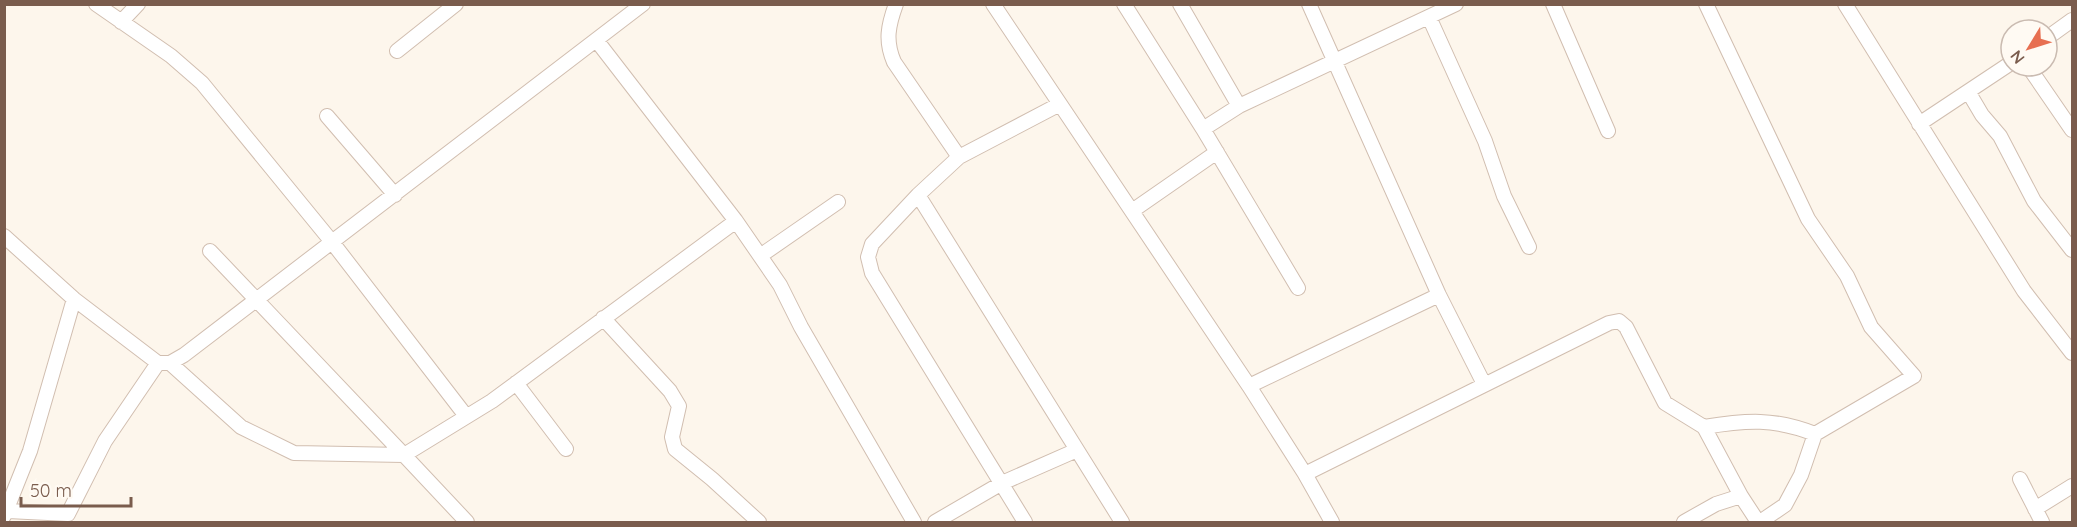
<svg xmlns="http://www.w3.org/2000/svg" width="2077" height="527" viewBox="0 0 2077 527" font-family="Quicksand,sans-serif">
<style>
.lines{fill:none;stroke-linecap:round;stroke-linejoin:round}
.minor-casing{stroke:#d1beb0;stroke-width:16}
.minor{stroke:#fff;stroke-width:14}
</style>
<rect width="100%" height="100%" fill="#fdf6ec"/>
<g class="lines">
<defs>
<path id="minor" d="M96 4 171 56 202 83 332 242 466 416
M896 4C888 26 885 41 894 62L959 157 918 195 1122 522
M993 4 1249 386 1305 474 1332 522
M1124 4 1203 129 1298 288
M1180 4 1239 106
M1309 4 1439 295 1484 384
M1553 4 1608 131
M1706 4 1808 219 1847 276 1871 327 1914 376 1815 434 1801 475 1785 505 1760 522
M1845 4 2024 291 2072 353
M1429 17 1485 141 1504 196 1529 247
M121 22 138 4
M2047 38 2072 20
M597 41 736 221 780 285 801 327 914 522
M397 51 456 4
M2028 66 2072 130
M1969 93 1982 115 2000 136 2034 201 2072 250
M327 116 395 195
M1919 124 2011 63
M1203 129 1239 106 1456 4
M959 157 1060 104
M918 195 872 244 868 257 872 273 1025 522
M1132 211 1217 152
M4 236 74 299 158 363H170L184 355 643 4
M210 251 404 455
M760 256 838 202
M603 318 670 391 679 406 672 437 675 449 712 479 759 522
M170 363 241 427 294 453 404 455
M516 383 566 449
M1249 386 1439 295
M1704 427C1747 420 1774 418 1815 434
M1305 474 1609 323 1619 321 1626 327 1665 403 1704 427 1741 496
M2020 479 2042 522
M2035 509 2072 486
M8 511 68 514 105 441 158 363
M4 516 30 451 74 299
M467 522 404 455 492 401 736 221
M935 522 1002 483 1077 450
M1684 522 1716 504 1741 496 1758 522"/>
</defs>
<use href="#minor" class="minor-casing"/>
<use href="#minor" class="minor"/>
</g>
<rect width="2077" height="527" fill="none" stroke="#7a5c4d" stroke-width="12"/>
<g transform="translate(2029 48) rotate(232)"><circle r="28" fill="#fffaf3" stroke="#cabbb1" stroke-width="1.5"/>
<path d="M0-4.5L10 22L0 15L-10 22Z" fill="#e76f51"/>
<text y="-9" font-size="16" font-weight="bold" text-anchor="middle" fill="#7a5c4d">N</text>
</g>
<path d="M21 497v9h110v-9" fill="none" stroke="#7a5c4d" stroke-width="3"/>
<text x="30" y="497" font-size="18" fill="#7a5c4d" stroke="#fffaf3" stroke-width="4.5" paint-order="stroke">50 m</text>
</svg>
